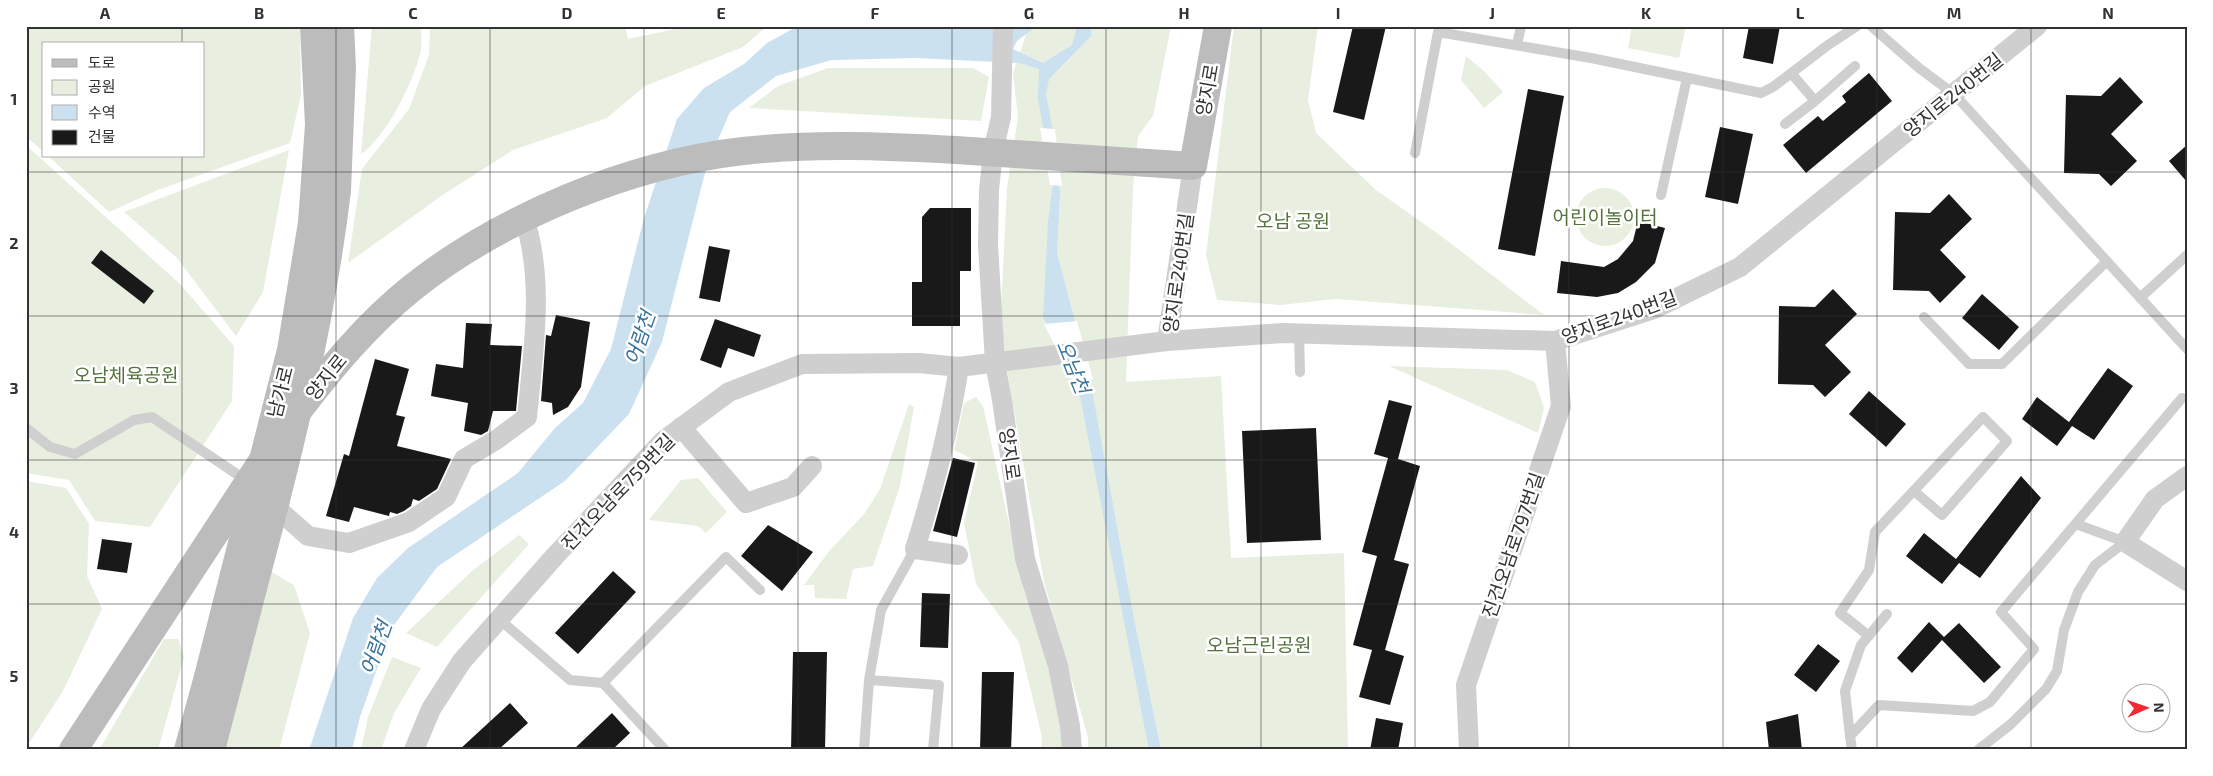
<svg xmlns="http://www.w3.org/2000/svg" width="2213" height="776" viewBox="0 0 2213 776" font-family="'Exo 2','Noto Sans KR',sans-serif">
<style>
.green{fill:#e8efe0}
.water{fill:#cbe1f0}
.pier{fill:#fff}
.building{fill:#191919}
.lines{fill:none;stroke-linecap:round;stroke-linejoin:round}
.lane{stroke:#cfcfcf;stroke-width:10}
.street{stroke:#cfcfcf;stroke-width:20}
.secondary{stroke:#bcbcbc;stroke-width:28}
.secondary-bridge{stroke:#bcbcbc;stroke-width:28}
.grid{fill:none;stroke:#323232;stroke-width:1;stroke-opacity:0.55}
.labels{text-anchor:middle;stroke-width:5;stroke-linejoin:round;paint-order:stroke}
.street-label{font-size:19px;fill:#323232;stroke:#fff}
.park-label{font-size:19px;fill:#54733a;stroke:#fff}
.water-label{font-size:20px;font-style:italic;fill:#37739d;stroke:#fff}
.neatline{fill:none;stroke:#323232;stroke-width:2}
.grid-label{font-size:16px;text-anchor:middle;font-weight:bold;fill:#323232}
</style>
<rect width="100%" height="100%" fill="#fff"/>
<path class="green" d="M26 26H300L301 95 290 143 158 190 109 212 48 156H204V44H44V152L30 140H26Z
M372 26H421C421 34 422 42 421 50 414 81 387 136 361 154Z
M430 26H625L628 39 689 26H767L743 47 645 86 607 118 513 150 444 194 348 263 362 169 409 109 429 55Z
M1029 26H1171L1153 116 1138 136 1133 188 1126 382 1221 376 1231 558 1344 553 1348 750H1088V737L1044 582 1000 330 1007 188 1018 117 1013 73Z
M1234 26H1318L1308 100 1316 133 1376 190 1441 236 1544 315 1336 299 1280 305 1217 300 1206 255Z
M1632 26H1686L1679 58 1628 48Z
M1466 56 1485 72 1503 92 1484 108 1461 80Z
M828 68H973L989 77 981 121 749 108 778 86Z
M27 146 180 284 234 346 232 401 150 527 95 521 69 480 26 473Z
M289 150 263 292 236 336 177 258 124 212Z
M1576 217a29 29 0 1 1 58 0a29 29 0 1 1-58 0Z
M1389 366 1507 370 1535 382 1544 408 1538 433Z
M976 397 983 406 1024 591 1045 651 1065 750H1041L1042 737 1019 642 976 584 964 523 978 462 954 450 964 403Z
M909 404 914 407 900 486 873 566 853 569 846 599 815 598 814 585H804L830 550 865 513 880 489Z
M698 478 727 512 706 533 698 526 649 520 681 480Z
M26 481 66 488 89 524 87 576 102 609 63 691 26 748Z
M519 535 529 544 437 647 406 633 472 571Z
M270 571 294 585 310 633 279 750H224Z
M164 639H178L184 657 158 750H99Z
M392 657 421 668 394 713 381 750H361L368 717Z"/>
<path class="water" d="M798 26H1037L1017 41 1013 49 1043 63 1072 45 1077 26H1091V36L1049 79 1046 94 1056 148 1060 193 1057 253 1090 379 1133 614 1161 750H1149L1078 386 1043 317 1048 222 1053 184 1038 99 1039 69 1020 63 915 58 832 60 776 76 730 112 707 165 662 342 629 414 565 481 437 567 391 629 360 717 352 750H309L353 618 377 578 408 548 518 473 555 428 583 403 611 349 644 218 677 119 704 88 744 64 767 43Z"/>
<path class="pier" d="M1040 128 1055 129 1062 186 1050 185Z
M1077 321 1093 379 1073 382 1044 324Z"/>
<path class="building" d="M1353 26H1386L1364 120 1333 112Z
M1749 26H1780L1773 64 1743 58Z
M1869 73 1892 101 1806 173 1783 145 1818 116 1823 121 1846 102 1842 96Z
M2120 77 2143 102 2111 134 2137 161 2111 186 2099 174 2064 173 2066 95 2101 96Z
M1528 89 1564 96 1535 256 1498 249Z
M1720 127 1753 134 1738 204 1705 197Z
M2187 145V182L2169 161Z
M1949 194 1972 219 1940 250 1966 277 1940 303 1929 291 1893 290 1895 212 1930 213Z
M930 208H971V271H960V326H912V282H922V217Z
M1638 221 1665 228 1655 263 1636 282 1618 293 1597 297 1557 293 1561 261 1604 267 1618 259 1633 241Z
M709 246 730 250 720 302 699 298Z
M101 250 154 291 144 304 91 263Z
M1833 289 1857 314 1825 345 1851 372 1825 397 1813 385 1778 384 1779 306 1815 307Z
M1982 294 2019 327 1999 350 1962 318Z
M556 315 590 322 581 387 568 407 553 415 552 403 541 401 546 335 551 336Z
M715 319 761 335 754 357 728 348 721 368 700 360Z
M466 323 492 324 490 345 522 346 516 411H493L488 431 481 435 464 431 468 403 431 396 436 364 463 368Z
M375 359 409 369 396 415 405 417 397 446 451 459 437 489 419 501 413 499 411 506 404 511 397 514 390 512 389 516 354 507 349 522 326 516 344 454 349 456Z
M2108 368 2133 386 2094 440 2072 426 2057 446 2022 419 2037 397 2069 422Z
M1869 391 1906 424 1886 447 1849 414Z
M1389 400 1412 406 1398 459 1420 466 1394 560 1409 564 1385 650 1404 656 1390 705 1359 697 1372 650 1353 645 1377 556 1362 552 1388 458 1374 454Z
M1316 428 1321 540 1247 543 1242 431Z
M953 458 975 463 957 537 933 531Z
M2021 476 2041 498 1980 578 1959 563 1942 584 1906 556 1924 533 1956 559Z
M768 525 813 552 782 591 741 556Z
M102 539 132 543 127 573 97 569Z
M613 571 636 592 578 654 555 633Z
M922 593 950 594 948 648 920 647Z
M1929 622 1944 637 1959 623 2001 667 1984 683 1942 640 1912 673 1897 658Z
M1818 644 1840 661 1816 692 1794 675Z
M793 652H827L825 750H791Z
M982 672H1014L1011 750H980Z
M510 703 528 723 498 750H459Z
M612 713 630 733 612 750H573Z
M1798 714 1802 750H1769L1766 722Z
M1376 718 1403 723 1398 750H1370Z"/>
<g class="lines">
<path class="lane" d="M1871 26 1919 68 1954 94 2187 349
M1517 45 1521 26
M1791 73 1815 101
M1785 124 1815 101 1855 66
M1415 153 1438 32 1591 58 1761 93 1773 87 1828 45 1857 26
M1661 195 1687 78
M2140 298 2187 255
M1924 317 1969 364H2002L2107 261
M1299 334 1300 372
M26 428 50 447 75 454 134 420 152 417 247 481
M2076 524 2125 542
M499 619 570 680 603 683 726 557 760 590
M1869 636 1840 613 1869 570 1875 532 1983 417 2007 441 1942 515 1914 491
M869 680 939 685 933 750
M603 683 665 750
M1850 736 1845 691 1861 645 1887 614
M864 750 869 680 881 610 915 549
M1852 750 1850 736 1879 705 1973 711 1990 702 2034 649 2001 612 2182 398
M1978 750 2011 724 2046 689 2057 671 2064 630 2078 592 2095 565 2125 542"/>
<path class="street" d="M1003 26 1001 117 993 152 989 190 988 245 995 363 1002 400 1025 559 1058 666 1070 726 1072 750
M1193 166 1167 341 1283 333 1555 341 1654 309 1740 267 2037 26
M681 427 746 503 793 487 812 466
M2187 476 2155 499 2125 542 2187 581
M265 498 308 536 349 543 409 522 446 497 464 459 496 440 527 417C533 353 545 280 524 218
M958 555 915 549C934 488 949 430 959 367
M414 750 431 709 462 661 555 556 663 441 729 392 802 364 919 363 959 367 1167 341
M1469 750 1466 685 1561 406 1555 341"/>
<path class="secondary" d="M337 190 342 68 340 26
M312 223 319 125 314 26
M295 415C330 369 367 324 412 288 501 217 630 164 743 151 814 143 884 146 956 150 1035 155 1114 161 1193 166L1218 26
M73 750 263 460
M188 750 208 677
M211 750 253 588"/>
<path class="secondary-bridge" d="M253 588C288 457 321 325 337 190
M208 677 291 350 312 223"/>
</g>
<path class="grid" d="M182 26V44M336 26V750M490 26V750M644 26V750M798 26V750M952 26V750M1106 26V750M1261 26V750M1415 26V750M1569 26V750M1723 26V750M1877 26V750M2031 26V750M182 156V750M26 172H2187M26 316H2187M26 460H2187M26 604H2187"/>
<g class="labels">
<g class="street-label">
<text transform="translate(1207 90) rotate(-80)" y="7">양지로</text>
<text transform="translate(1953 95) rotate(-39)" y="7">양지로240번길</text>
<text transform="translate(1178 273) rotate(-82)" y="7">양지로240번길</text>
<text transform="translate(1619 317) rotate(-20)" y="7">양지로240번길</text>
<text transform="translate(326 377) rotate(-51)" y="7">양지로</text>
<text transform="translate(280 392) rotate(-76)" y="7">남가로</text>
<text transform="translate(1010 454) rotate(82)" y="7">양지로</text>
<text transform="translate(618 492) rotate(-46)" y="7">진건오남로759번길</text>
<text transform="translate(1513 545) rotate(-71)" y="7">진건오남로797번길</text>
</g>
<g class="park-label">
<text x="1605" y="224">어린이놀이터</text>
<text x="1293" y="228">오남 공원</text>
<text x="126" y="382">오남체육공원</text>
<text x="1259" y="652">오남근린공원</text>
</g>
<g class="water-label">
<text transform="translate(640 338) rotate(-71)" y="7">어람천</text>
<text transform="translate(1073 367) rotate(68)" y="7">오남천</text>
<text transform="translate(376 648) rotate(-70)" y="7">어람천</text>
</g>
</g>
<rect width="2213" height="776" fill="none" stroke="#ffffff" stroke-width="55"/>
<rect x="42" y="42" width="162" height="115" fill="#ffffff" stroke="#adadad"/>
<rect x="52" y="59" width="25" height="8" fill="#bcbcbc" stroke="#adadad"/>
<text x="88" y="68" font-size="15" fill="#323232">도로</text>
<rect x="52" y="80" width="25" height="15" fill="#e8efe0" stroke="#adadad"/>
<text x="88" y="92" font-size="15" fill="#323232">공원</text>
<rect x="52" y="105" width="25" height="15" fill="#cbe1f0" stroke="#adadad"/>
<text x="88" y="118" font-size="15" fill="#323232">수역</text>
<rect x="52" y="130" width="25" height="15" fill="#191919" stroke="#adadad"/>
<text x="88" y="142" font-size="15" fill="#323232">건물</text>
<g transform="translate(2146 708) rotate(88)"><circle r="24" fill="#ffffff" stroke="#adadad"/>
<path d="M0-4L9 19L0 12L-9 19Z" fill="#f52833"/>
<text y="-8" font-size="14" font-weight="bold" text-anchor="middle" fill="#323232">N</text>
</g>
<rect x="28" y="28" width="2158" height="720" class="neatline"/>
<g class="grid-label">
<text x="105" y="19">A</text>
<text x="259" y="19">B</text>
<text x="413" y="19">C</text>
<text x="567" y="19">D</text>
<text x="721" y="19">E</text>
<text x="875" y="19">F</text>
<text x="1029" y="19">G</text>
<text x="1184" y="19">H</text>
<text x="1338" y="19">I</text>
<text x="1492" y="19">J</text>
<text x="1646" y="19">K</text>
<text x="1800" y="19">L</text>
<text x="1954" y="19">M</text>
<text x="2108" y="19">N</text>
<text x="14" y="105">1</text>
<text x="14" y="249">2</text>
<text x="14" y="394">3</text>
<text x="14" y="538">4</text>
<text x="14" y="682">5</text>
</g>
</svg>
